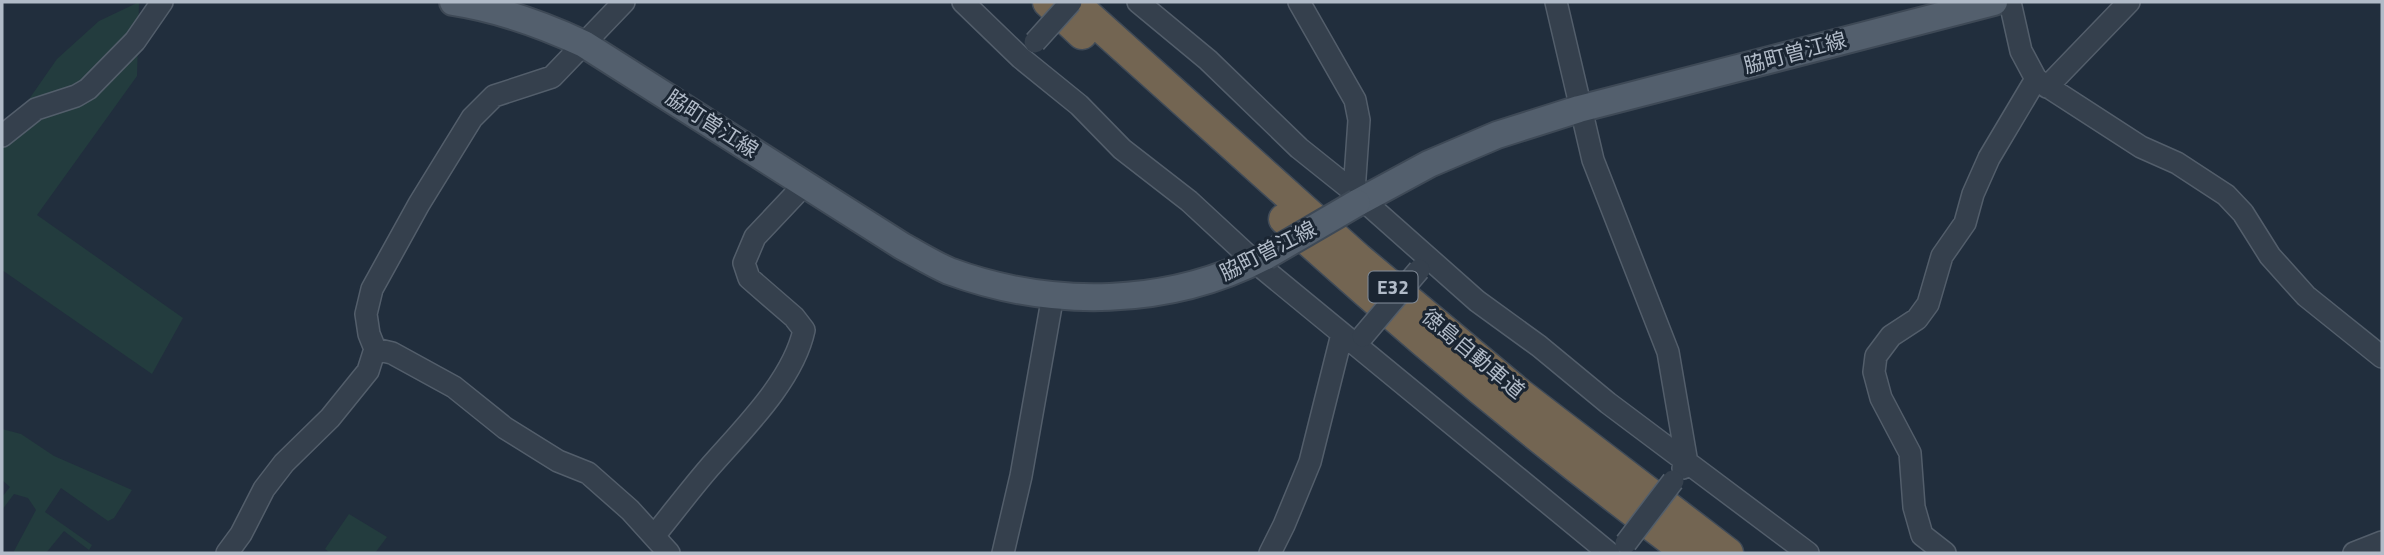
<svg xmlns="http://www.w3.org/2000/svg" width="2384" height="555" viewBox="0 0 2384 555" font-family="'Titillium Web','Noto Sans JP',sans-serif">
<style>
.green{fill:#233c3e}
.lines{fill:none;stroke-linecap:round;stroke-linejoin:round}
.minor-casing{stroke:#535e6b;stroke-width:24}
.major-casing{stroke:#3e4956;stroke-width:30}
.highway-casing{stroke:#404b58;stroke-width:33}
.minor{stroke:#35404d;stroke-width:21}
.major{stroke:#535f6d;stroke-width:26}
.highway{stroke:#736552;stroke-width:30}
.minor-bridge-casing{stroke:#535e6b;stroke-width:24;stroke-linecap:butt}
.major-bridge-casing{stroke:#3e4956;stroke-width:30;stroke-linecap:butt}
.minor-bridge{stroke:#35404d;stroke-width:21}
.major-bridge{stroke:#535f6d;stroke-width:26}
.labels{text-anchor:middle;stroke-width:6;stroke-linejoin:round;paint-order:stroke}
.shield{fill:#1a2532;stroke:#848e9b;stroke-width:2}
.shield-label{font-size:19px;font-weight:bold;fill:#b1bbc8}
.street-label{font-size:21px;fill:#b1bbc8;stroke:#1a2532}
</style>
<rect width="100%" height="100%" fill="#212e3d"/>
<path class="green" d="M139 2 137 76 37 215 183 318 152 374 2 270V138L57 59 99 21Z
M2 429 21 434 54 456 132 490 114 518 108 521 61 488 45 512 92 545 89 550 64 531 46 553H13L36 510 28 498 14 494 2 510V497L10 487 2 480Z
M349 514 387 537 375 553H330L325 549Z"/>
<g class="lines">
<defs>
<path id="minor" d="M963 2 1021 58 1079 105 1122 149 1189 201 1255 262 1609 553
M1138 2 1208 60 1299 148 1354 192 1477 301 1539 346 1608 403 1808 553
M1299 2 1355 100 1359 120 1354 192
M1556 2 1593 160 1668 352 1687 463 1683 468
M2010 2 2021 51 2036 79 2141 147 2177 163 2226 195 2243 213 2270 256 2306 296 2382 357
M2047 87 2129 2
M2 136 36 109 76 96 88 89 135 41 162 2
M375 349 392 353 454 387 505 428 558 461 588 473 630 510 669 553
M654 536C672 514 690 490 709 468 742 430 793 381 804 330L794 317 749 278 744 263 755 237 805 184
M227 553 241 534 264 489 284 463 330 418 368 371 375 349 369 334 366 314 372 289 419 204 472 118 494 96 552 77 624 2
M1003 553 1021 476 1053 295
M1270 553 1284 525 1310 462 1342 334
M1945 553 1922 535 1914 507 1910 453 1881 398 1874 372 1876 356 1891 336 1917 319 1928 304 1942 256 1965 223 1973 194 1989 158 2036 79
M2354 553 2382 542"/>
<path id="major" d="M453 2C499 9 541 24 584 44L902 246C917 254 933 264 949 271 1052 309 1169 307 1266 256
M1357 203 1429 164 1497 135 1579 109 1994 2"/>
<path id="highway" d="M1048 2 1082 34
M1073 2 1358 258 1519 393 1728 553
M1284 219C1413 336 1548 449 1688 553"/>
</defs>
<use href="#minor" class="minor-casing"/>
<use href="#major" class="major-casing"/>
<use href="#highway" class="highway-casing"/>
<use href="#minor" class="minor"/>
<use href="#major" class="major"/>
<use href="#highway" class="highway"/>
<defs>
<path id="minor-bridge" d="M1035 42 1071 2
M1363 336 1419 270
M1626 543 1673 481"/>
<path id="major-bridge" d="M1266 256 1357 203"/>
</defs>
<use href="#minor-bridge" class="minor-bridge-casing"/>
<use href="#major-bridge" class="major-bridge-casing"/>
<use href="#minor-bridge" class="minor-bridge"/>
<use href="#major-bridge" class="major-bridge"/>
</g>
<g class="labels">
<rect class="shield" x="1368.5" y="271.5" width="49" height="31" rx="5"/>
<g class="shield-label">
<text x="1393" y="294">E32</text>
</g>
<g class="street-label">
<text transform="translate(1795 53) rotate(-15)" y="7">脇町曽江線</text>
<text transform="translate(712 124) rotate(33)" y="7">脇町曽江線</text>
<text transform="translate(1268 251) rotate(-27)" y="7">脇町曽江線</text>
<text transform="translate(1473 354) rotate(40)" y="7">徳島自動車道</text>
</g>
</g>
<rect width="2384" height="555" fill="none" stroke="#b1bbc8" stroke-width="7"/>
</svg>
